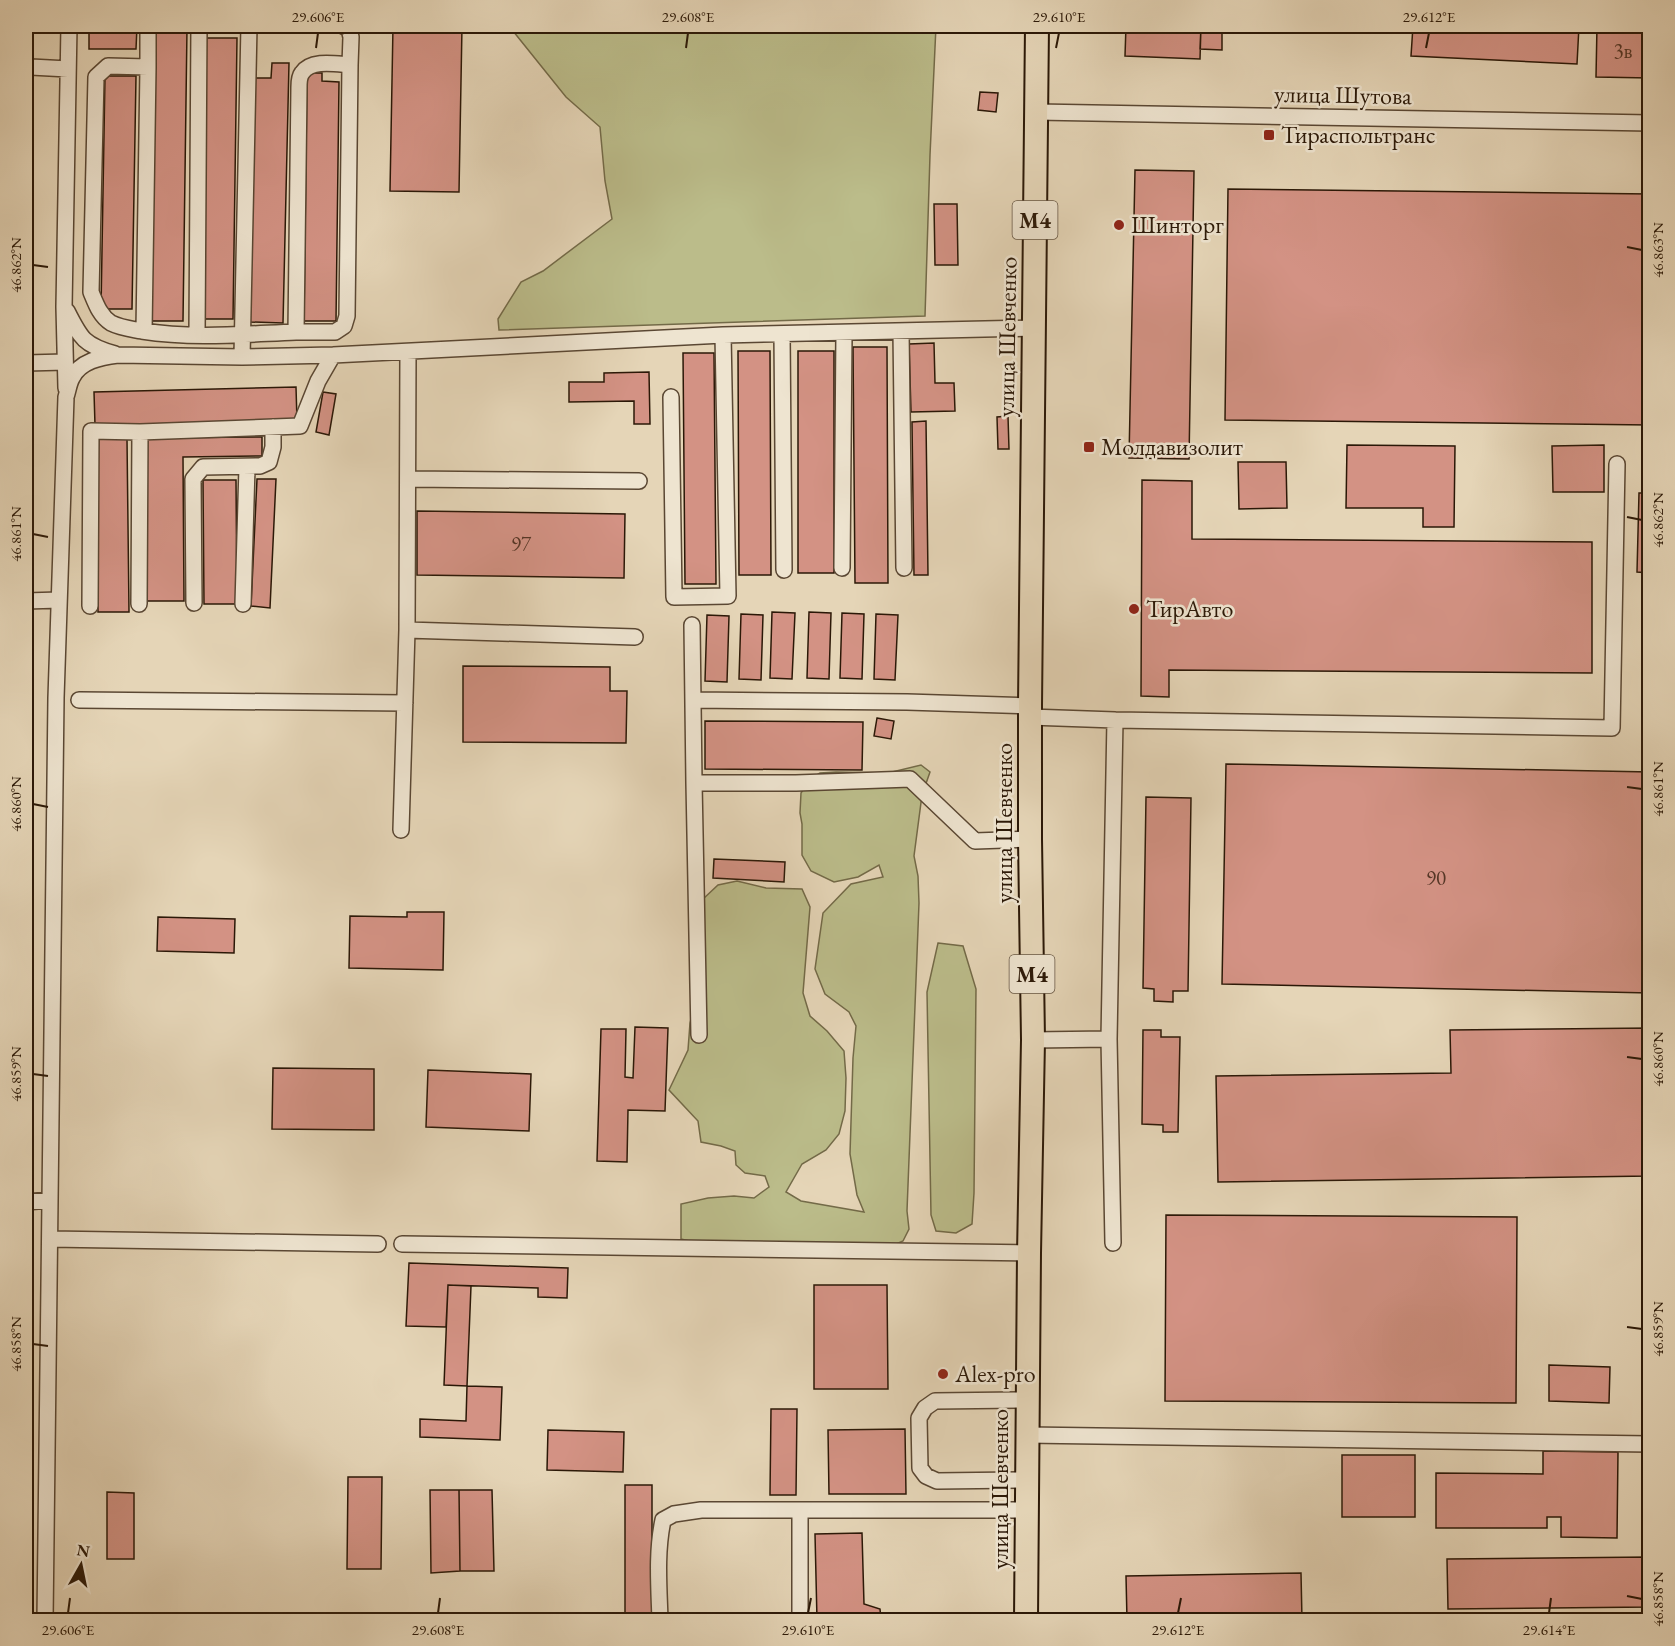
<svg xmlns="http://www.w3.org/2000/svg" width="1675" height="1646" viewBox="0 0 1675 1646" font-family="'EB Garamond',serif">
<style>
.green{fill:#bbbc8a;stroke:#736a48;stroke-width:1.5}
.building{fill:#d39284;stroke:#2b1807;stroke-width:1.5}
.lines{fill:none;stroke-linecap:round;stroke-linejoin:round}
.minor-casing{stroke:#5a4733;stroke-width:18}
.highway-casing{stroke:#2b1807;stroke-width:26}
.minor{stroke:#eee4d0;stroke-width:15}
.highway{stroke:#e5d5b7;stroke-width:22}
.ticks{fill:none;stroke:#2b1807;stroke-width:2}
.poi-dot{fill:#8f2418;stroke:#eee4d0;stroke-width:2}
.labels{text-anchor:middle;stroke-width:5;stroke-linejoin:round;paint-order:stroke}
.number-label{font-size:21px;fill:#553626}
.shield{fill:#eee4d0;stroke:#665543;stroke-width:1.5}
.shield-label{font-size:22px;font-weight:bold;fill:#2b1807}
.street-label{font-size:24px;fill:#2b1807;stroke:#eee4d0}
.poi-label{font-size:24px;fill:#2b1807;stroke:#eee4d0;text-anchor:start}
.neatline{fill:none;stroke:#2b1807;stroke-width:2}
.ticks-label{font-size:15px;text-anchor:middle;fill:#2b1807}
</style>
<rect width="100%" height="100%" fill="#e5d5b7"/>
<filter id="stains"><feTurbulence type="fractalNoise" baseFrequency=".00333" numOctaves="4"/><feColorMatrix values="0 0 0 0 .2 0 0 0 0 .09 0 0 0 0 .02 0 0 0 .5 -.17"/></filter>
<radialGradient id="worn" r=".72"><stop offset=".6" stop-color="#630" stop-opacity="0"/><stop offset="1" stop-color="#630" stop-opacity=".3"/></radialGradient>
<path class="green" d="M509 26H936L930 155 925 316 499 330 498 319 521 282 543 271 612 219 605 181 600 127 566 97Z
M921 765 930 772 922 795 914 856 918 876 919 903 907 1211 909 1229 903 1241 894 1245 701 1244 681 1239V1204L708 1198 734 1196 754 1198 769 1187 765 1176 745 1173 736 1165 735 1151 721 1146 701 1142 698 1121 669 1090 688 1050 690 1023 696 1000 703 899 718 885 737 881 766 888 802 889 810 907 803 993 810 1016 827 1031 844 1051 846 1078 845 1111 839 1134 826 1150 802 1164 786 1192 801 1201 864 1212 857 1195 850 1154 853 1058 856 1026 849 1012 825 994 815 969 823 913 851 884 883 877 879 865 858 877 834 882 811 871 802 855V824L800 813 801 793 810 779 820 773 836 772 888 773Z
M938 943 963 946 976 989 974 1193 972 1224 956 1233 936 1231 931 1215 927 992Z"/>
<path class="building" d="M89 26H137L136 49H89Z
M393 26H462L459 192 390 191Z
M1126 26H1201L1200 59 1125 56Z
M1201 26H1222V50L1200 49Z
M1413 26H1579L1577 64 1411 56Z
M1597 26H1650V78L1596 77Z
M153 27 187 28 183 321H149Z
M205 38H237L233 319H201Z
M272 63H289L283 323 250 322 255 78H271Z
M307 73H322V81L339 82 336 321H304Z
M105 76H136L132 309H101Z
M980 92 998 93 996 112 978 110Z
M1135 170 1194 171 1189 459 1129 458Z
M1228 189 1650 194V425L1225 420Z
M934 204H957L958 265H935Z
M934 343 935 383H954L955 411 911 412 909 344Z
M853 347H887L888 583H855Z
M738 351H770L771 575H739Z
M798 351H834V573H798Z
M683 353H714L716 584H685Z
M649 372 650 424H634V401L569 402V382H604V373Z
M296 387 297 421 95 425 94 392Z
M323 392 336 394 329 435 316 432Z
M26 393H30L26 529Z
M1008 416 1009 449H998L997 417Z
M926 421 928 575H914L912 422Z
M262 437V456L183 457 184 601H145L144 438Z
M96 439H127L129 612H98Z
M1347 445 1455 446 1454 527H1423V508H1346Z
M1604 445V492H1553L1552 446Z
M1238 462H1286L1287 508 1239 509Z
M257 479H276L270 608 251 606Z
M203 480H236L237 604H204Z
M1142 480 1192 481V539L1592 542V673L1169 670V697L1141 696Z
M1639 493H1650V573L1637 572Z
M417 511 625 514 624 578 417 575Z
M772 612 795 613 792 679 770 678Z
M809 612 831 613 829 679 807 678Z
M842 613 864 614 862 679 840 678Z
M741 614 763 615 761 680 739 679Z
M876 614 898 615 895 680 874 679Z
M707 615 729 616 727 682 705 681Z
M463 666 610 667V691H627L626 743 463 742Z
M877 718 894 721 891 739 874 736Z
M705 721 863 722 862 770 705 769Z
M1226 764 1650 772V993L1222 984Z
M1146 797 1191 798 1188 991H1173V1002L1154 1001V989L1143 988Z
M714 859 785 862 784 882 713 878Z
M407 912H444L443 970 349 968 350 916 407 917Z
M158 917 235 919 234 953 157 951Z
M635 1027 668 1028 665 1111 628 1110 627 1162 597 1161 601 1029H626L625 1077 633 1078Z
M1650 1028V1176L1218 1182 1216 1076 1451 1073 1450 1030Z
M1143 1030H1161V1037H1180L1178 1132H1163V1125L1142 1124Z
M273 1068 374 1069V1130L272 1129Z
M428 1070 531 1074 529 1131 426 1127Z
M1166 1215 1517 1217 1516 1403 1165 1401Z
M409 1263 568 1268 567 1298 538 1297V1288L448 1285 446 1327 406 1326Z
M448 1285 471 1286 467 1386 444 1385Z
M814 1285H887L888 1389H814Z
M1549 1365 1610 1367 1609 1403 1549 1401Z
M467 1386 502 1387 500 1440 420 1437V1419L466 1421Z
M771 1409H797L796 1495H770Z
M905 1429 906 1494H829L828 1430Z
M548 1430 624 1432 623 1472 547 1470Z
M1543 1451 1618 1452 1617 1538 1561 1537V1517H1547V1528H1436V1473L1543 1474Z
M1342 1455H1415V1517H1342Z
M348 1477H382L381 1569H347Z
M625 1485H652V1620H625Z
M430 1490H459L460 1571 431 1573Z
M459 1490H492L494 1571H460Z
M107 1492 134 1493V1559H107Z
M862 1533 864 1604 880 1609 881 1620H817L815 1534Z
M1650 1557V1607L1448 1609 1447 1559Z
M1301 1573 1302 1620H1127L1126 1576Z"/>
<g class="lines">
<defs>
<path id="minor" d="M26 63 31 67 68 69
M148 67 108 66 96 77 91 292C96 304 100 316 111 323 121 328 132 329 142 331 193 339 245 334 296 332L299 87C299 83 299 77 302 73 311 59 336 64 350 65L351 37 349 29 343 26
M1037 112 1650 123
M67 311C81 339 84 345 115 354
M144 331 148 67V26
M901 331 904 568
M296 332H335L344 326 347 316 350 65
M782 334 784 570
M197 335 199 26
M242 357 249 26
M26 363 65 362
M66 388 64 307 69 26
M671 397 674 597 728 596 723 335
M409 479 639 481
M842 568 844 333
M26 601 59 600
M194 603 193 479 203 467 260 466 269 462 273 447V427
M139 604 140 432
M243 604 247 467
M90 606 91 431 140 432 300 426 318 381 333 355
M692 625 694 783 699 1035
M407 630 635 637
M79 700 405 703
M693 700 907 702 1030 706
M1030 717 1115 720 1109 1039 1113 1243
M1115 720 1612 728 1617 464
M694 783H796L910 779 975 841 1030 839
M401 830 407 630 408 352
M1033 1040 1109 1039
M26 1202 50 1200
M50 1239 378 1244
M402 1244 1029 1253
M1027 1435 1650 1444
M1027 1480 937 1481 926 1476 920 1468 919 1418 925 1408 935 1401 1028 1400
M45 1620 56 698 66 397C68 391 69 383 72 378 80 361 101 357 118 355L242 357 333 355 723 335 1034 328
M660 1620C659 1587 656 1553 663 1520L674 1514 701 1510H1027
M800 1620V1511"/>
<path id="highway" d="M1026 1620 1029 1253 1033 1040 1030 839V706L1037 26"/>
</defs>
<use href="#minor" class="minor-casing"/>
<use href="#highway" class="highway-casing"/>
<use href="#minor" class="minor"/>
<use href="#highway" class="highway"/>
</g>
<path class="ticks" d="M316 48 318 33M686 48 688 33M1056 48 1059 33M1426 48 1429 33M1627 247 1642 250M33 265 48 267M1627 517 1642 520M33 534 48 537M1627 787 1642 789M33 804 48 807M1627 1057 1642 1059M33 1074 48 1076M1627 1327 1642 1329M33 1344 48 1346M1627 1596 1642 1599M68 1613 70 1598M438 1613 440 1598M808 1613 811 1598M1178 1613 1181 1598M1549 1613 1551 1598"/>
<g class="poi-dot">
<rect x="1263" y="129" width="12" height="12" rx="3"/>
<circle cx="1119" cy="225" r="6"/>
<rect x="1083" y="441" width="12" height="12" rx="3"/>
<circle cx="1134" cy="609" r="6"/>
<circle cx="943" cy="1374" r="6"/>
</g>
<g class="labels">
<g class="number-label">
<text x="1623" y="58">3в</text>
<text x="521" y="551">97</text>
<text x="1436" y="885">90</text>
</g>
<g class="shield">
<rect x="1012.5" y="201" width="45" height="38" rx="4.5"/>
<rect x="1009.5" y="955" width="45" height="38" rx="4.5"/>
</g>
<g class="shield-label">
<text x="1035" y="228">M4</text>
<text x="1032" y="982">M4</text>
</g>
<g class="street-label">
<text transform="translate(1343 95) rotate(1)" y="8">улица Шутова</text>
<text transform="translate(1007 337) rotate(-89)" y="8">улица Шевченко</text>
<text transform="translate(1004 823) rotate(-90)" y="8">улица Шевченко</text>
<text transform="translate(1000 1489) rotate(-90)" y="8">улица Шевченко</text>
</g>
<g class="poi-label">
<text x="1281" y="143">Тираспольтранс</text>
<text x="1131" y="233">Шинторг</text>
<text x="1101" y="455">Молдавизолит</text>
<text x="1146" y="617">ТирАвто</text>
<text x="955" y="1382">Alex-pro</text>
</g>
</g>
<rect width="1675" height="1646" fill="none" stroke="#e5d5b7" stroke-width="66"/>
<g transform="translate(81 1565) rotate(9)" stroke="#eee4d0" stroke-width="4.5" paint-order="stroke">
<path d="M0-4.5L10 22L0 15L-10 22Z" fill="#2b1807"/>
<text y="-9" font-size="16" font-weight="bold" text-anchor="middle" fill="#2b1807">N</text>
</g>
<rect x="33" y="33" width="1609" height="1580" class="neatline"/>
<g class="ticks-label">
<text x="318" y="22">29.606°E</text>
<text x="688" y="22">29.608°E</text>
<text x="1059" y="22">29.610°E</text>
<text x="1429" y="22">29.612°E</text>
<text transform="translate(1658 250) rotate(-90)" y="5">46.863°N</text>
<text transform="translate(16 265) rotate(-90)" y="5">46.862°N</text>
<text transform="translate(1658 520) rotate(-90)" y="5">46.862°N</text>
<text transform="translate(16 534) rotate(-90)" y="5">46.861°N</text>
<text transform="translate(1658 789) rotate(-90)" y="5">46.861°N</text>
<text transform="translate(16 804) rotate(-90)" y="5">46.860°N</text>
<text transform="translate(1658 1059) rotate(-90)" y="5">46.860°N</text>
<text transform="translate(16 1074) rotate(-90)" y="5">46.859°N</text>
<text transform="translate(1658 1329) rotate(-90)" y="5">46.859°N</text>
<text transform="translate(16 1344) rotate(-90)" y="5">46.858°N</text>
<text transform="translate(1658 1599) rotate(-90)" y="5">46.858°N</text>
<text x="68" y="1635">29.606°E</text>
<text x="438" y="1635">29.608°E</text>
<text x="808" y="1635">29.610°E</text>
<text x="1178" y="1635">29.612°E</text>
<text x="1549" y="1635">29.614°E</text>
</g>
<rect width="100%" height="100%" filter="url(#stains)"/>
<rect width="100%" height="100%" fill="url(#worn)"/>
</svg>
